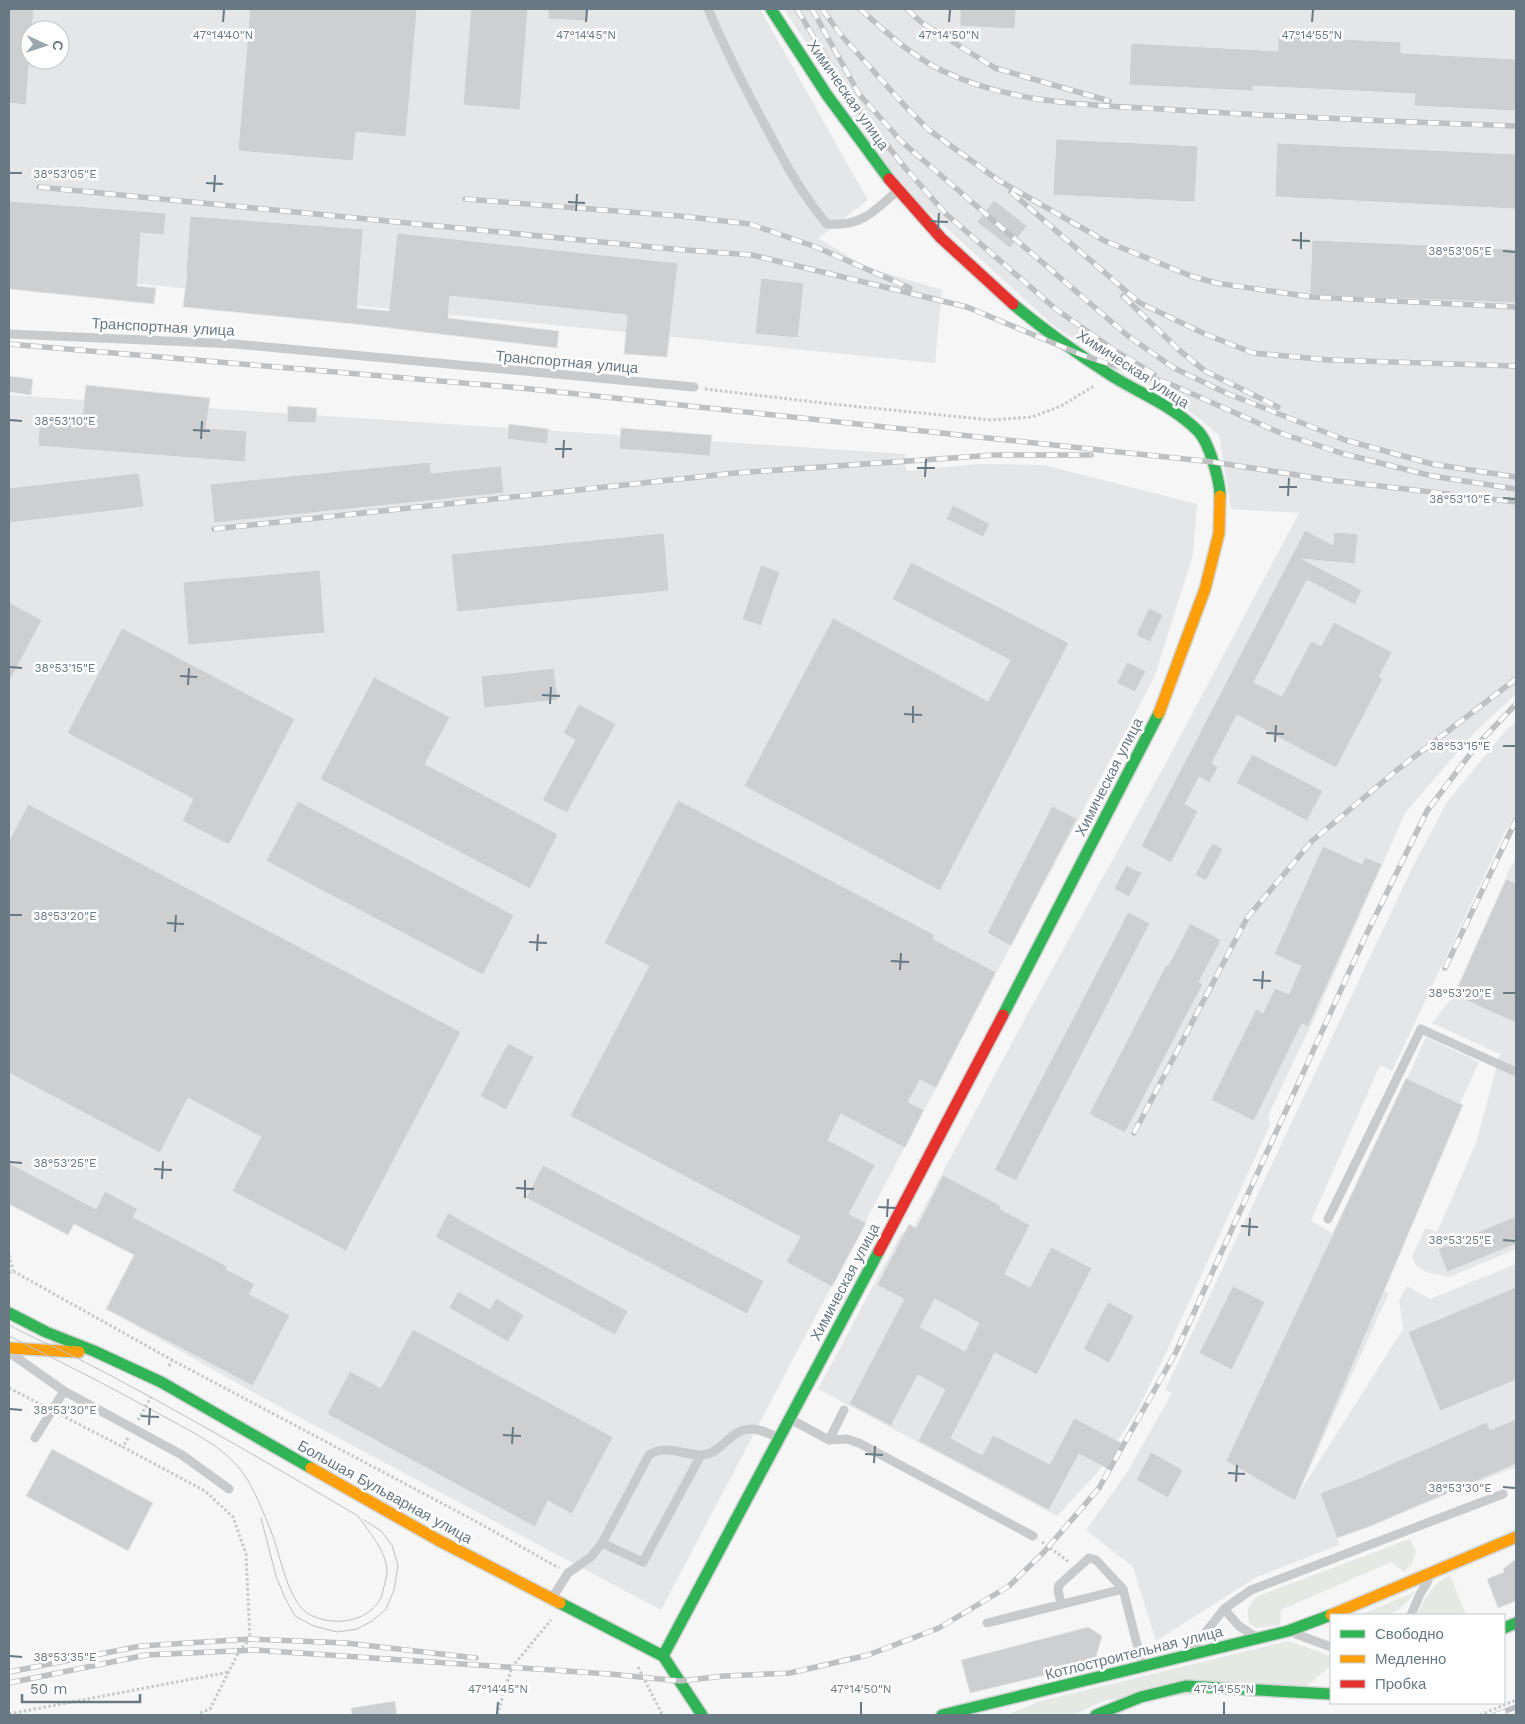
<svg xmlns="http://www.w3.org/2000/svg" width="1525" height="1724" viewBox="0 0 1525 1724" font-family="'Work Sans',sans-serif">
<style>
.built{fill:#e5e6e7;fill-rule:evenodd}
.green{fill:#e5e8e3}
.building{fill:#cdcfd0;stroke:#e6e6e6;fill-rule:evenodd}
.lines{fill:none;stroke-linecap:round;stroke-linejoin:round}
.fast-casing{stroke:#d2d3d4;stroke-width:14}
.slow-casing{stroke:#d2d3d4;stroke-width:14}
.jam-casing{stroke:#d2d3d4;stroke-width:14}
.path{stroke:#c6c8c9;stroke-width:3;stroke-dasharray:2.5 2.5;stroke-linecap:butt}
.lane{stroke:#c9cacb;stroke-width:9}
.fast{stroke:#30b455;stroke-width:11}
.slow{stroke:#ff9f0a;stroke-width:11}
.jam{stroke:#e5322d;stroke-width:11}
.tram{stroke:#bfc0c2;stroke-width:1}
.rail-casing{stroke:#bfc0c2;stroke-width:5.5}
.rail{stroke:#fff;stroke-width:4;stroke-dasharray:11;stroke-linecap:butt}
.ticks{fill:none;stroke:#687984;stroke-width:2}
.labels{text-anchor:middle;stroke-width:5;stroke-linejoin:round;paint-order:stroke}
.street-label{font-size:15px;fill:#687984;stroke:#fff}
.ticks-label{font-size:12px;text-anchor:middle;fill:#687984;stroke:#fff;stroke-width:5;stroke-linejoin:round;paint-order:stroke}
</style>
<rect width="100%" height="100%" fill="#f6f6f6"/>
<path class="built" d="M9 9H760L868 200 818 238 866 267 942 290 935 363 9 271ZM30 30H60V60H30Z
M784 9H1516V694L1476 731 1405 813 1316 1015 1268 1116 1270 1125 1164 1357 1139 1407 1099 1471 1057 1516 818 1389 902 1232 913 1228 1022 1024 1167 761 1299 513 1231 509 1219 435 1192 413 1055 327 897 183Z
M9 395 905 454 906 471 978 464 1044 465 1197 504 1193 555 1154 678 998 970 661 1610 269 1401 106 1309 134 1255 74 1224 68 1235 9 1204Z
M1516 722V815L1505 832 1392 1071 1380 1065 1311 1221 1337 1236 1426 1037 1479 1062 1376 1287 1389 1293 1297 1496 1403 1329 1399 1300 1407 1286 1430 1299 1516 1264V1467L1337 1538 1339 1545 1255 1578 1156 1641 1133 1567 1086 1530 1126 1474 1172 1393 1165 1390 1413 866 1447 802 1506 730Z
M1516 859V1249L1449 1277 1426 1272 1415 1264 1412 1257 1425 1228 1437 1232 1476 1143 1500 1054 1432 1023 1454 995 1506 879 1509 869Z"/>
<path class="green" d="M1410 1539 1416 1551 1412 1564 1404 1572 1391 1562 1281 1610 1280 1625 1257 1628 1250 1624C1245 1611 1248 1605 1258 1596Z
M1450 1575 1466 1615H1417C1426 1597 1432 1584 1450 1575Z
M1415 1592C1395 1617 1392 1615 1360 1615Z
M1288 1641 1331 1656V1666L1304 1688 1106 1700 1073 1715H1008L1037 1702Z"/>
<path class="building" d="M9 9H34L32 30H30V54L26 105 9 103Z
M250 9H417L406 137 356 132 353 161 238 151Z
M471 9H528L520 110 463 105Z
M548 9H588L587 21 548 19Z
M960 9H1016L1015 29 960 26Z
M1278 36 1401 42V53L1516 59V111L1414 106 1415 94 1253 86V91L1129 85 1131 43 1278 51Z
M1056 139 1198 146 1195 202 1053 195Z
M1277 143 1516 154V209L1275 197Z
M994 200 1027 226 1010 248 977 222Z
M9 201 166 213 164 235 141 233 137 286 156 288 154 304 9 289Z
M190 216 363 229 357 308 389 311 397 233 678 263 667 357 624 354 627 315 450 296 448 318 559 331 557 348 364 325 183 307 187 273H186Z
M1312 240 1516 249V303L1310 295Z
M761 278 804 283 798 338 755 334Z
M9 376 33 379 31 395 9 392Z
M86 385 210 398 206 428 247 431 245 462 38 446 40 416 82 419Z
M288 406 317 408 316 423 287 422Z
M509 424 549 429 547 444 507 439Z
M621 428 712 435 710 456 619 449Z
M430 462 431 473 501 466 504 493 214 523 210 484Z
M139 473 144 507 9 523V488Z
M953 505 990 524 983 537 946 519Z
M1305 530 1333 545 1334 532 1358 534 1355 564 1302 559 1362 590 1355 605 1307 580 1254 682 1282 696 1311 641 1321 646 1334 622 1392 652 1379 677 1383 679 1336 768 1237 715 1212 763 1218 767 1210 783 1199 777 1185 804 1198 811 1171 863 1141 846Z
M664 533 669 591 457 612 451 554Z
M911 562 1069 643 940 891 744 786 833 618 988 701 1010 660 892 599Z
M761 565 780 572 761 626 742 619Z
M320 570 325 633 188 645 183 582Z
M9 602 42 620 9 682Z
M1149 608 1163 615 1150 642 1136 635Z
M122 628 295 719 229 845 182 821 193 799 67 733Z
M1127 662 1146 671 1135 692 1117 683Z
M554 668 558 700 484 708 481 676Z
M374 677 450 717 425 764 558 834 530 889 320 779Z
M579 704 616 724 567 813 542 800 575 740 563 733Z
M1252 754 1323 791 1307 821 1236 783Z
M678 800 935 935 933 939 996 972 936 1088 920 1080 908 1102 924 1110 905 1148 841 1114 828 1140 875 1165 849 1214 866 1223 832 1287 786 1262 800 1237 570 1116 649 966 604 943Z
M298 801 514 915 483 975 266 861Z
M28 804 461 1032 346 1251 232 1191 261 1137 188 1098 160 1153 9 1073V841Z
M1052 806 1077 819 1011 946 987 933Z
M1212 843 1223 849 1206 881 1195 875Z
M1323 846 1362 864 1365 857 1382 864 1308 1027 1302 1024 1254 1121 1211 1100 1256 1009 1263 1013 1275 988 1289 994 1301 966 1274 954Z
M1126 865 1142 873 1129 897 1114 889Z
M1506 879 1516 883V1023L1454 995Z
M1128 912 1150 923 1016 1181 994 1170Z
M1190 923 1221 940 1199 982 1203 984 1125 1133 1089 1114 1166 965 1168 966Z
M508 1043 534 1057 506 1110 480 1096Z
M1406 1078 1463 1105 1295 1501 1226 1461Z
M9 1163 96 1209 105 1191 138 1209 133 1217 227 1266 226 1269 255 1284 249 1294 290 1315 253 1386 106 1309 134 1255 74 1224 68 1235 9 1204Z
M543 1165 764 1281 747 1314 526 1198Z
M943 1175 1001 1206 1000 1209 1030 1225 1005 1274 1030 1287 1051 1247 1092 1268 1037 1375 995 1353 951 1438 982 1455 993 1435 1050 1464 1074 1418 1122 1443 1108 1469 1079 1454 1049 1510 918 1441 945 1390 918 1375 891 1426 849 1404 904 1299 877 1285 909 1224 916 1228ZM935 1299 979 1323 965 1351 920 1327Z
M448 1213 628 1311 615 1335 435 1237Z
M1516 1216V1244L1447 1272 1438 1249Z
M1233 1286 1265 1302 1232 1370 1199 1353Z
M1516 1287V1380L1440 1411 1408 1332Z
M458 1291 490 1309 496 1298 524 1315 508 1342 449 1308Z
M1108 1302 1134 1316 1109 1363 1083 1349Z
M413 1329 613 1437 572 1514 548 1501 535 1527 327 1414 350 1371 381 1388Z
M1516 1419V1464L1371 1526 1337 1538 1320 1493 1355 1480 1487 1422 1490 1430Z
M52 1449 153 1503 128 1551 26 1496Z
M1151 1452 1183 1470 1168 1498 1136 1480Z
M1516 1559V1601L1498 1608 1487 1579 1504 1572 1503 1569Z
M1088 1627 1102 1636 1096 1657 1097 1663 970 1693 961 1660Z
M395 1701 397 1715H352L351 1708Z"/>
<g class="lines">
<defs>
<path id="fast" d="M771 9 827 95 889 179
M1013 304C1044 330 1078 354 1112 376 1141 394 1173 406 1198 431 1209 442 1220 481 1220 496
M1003 1015 1159 713
M9 1313 46 1332 94 1351 161 1382 311 1468
M560 1603 663 1656 702 1715
M1504 1628 1516 1623
M663 1656 879 1251
M942 1715 1288 1631 1331 1615
M1096 1715 1141 1697 1186 1686 1331 1694"/>
<path id="slow" d="M1159 713 1205 589 1219 533 1220 496
M9 1348 79 1352
M311 1468 438 1540 560 1603
M1331 1615 1516 1537"/>
<path id="jam" d="M889 179 941 238 1013 304
M879 1251 1003 1015"/>
</defs>
<use href="#fast" class="fast-casing"/>
<use href="#slow" class="slow-casing"/>
<use href="#jam" class="jam-casing"/>
<path class="path" d="M705 389 823 403 991 420 1032 417 1061 406 1094 386
M9 1255 13 1271
M9 1273 13 1271 172 1360
M169 1366 172 1360 479 1523 559 1568
M9 1388 42 1405
M61 1415 123 1447
M138 1420 151 1397
M128 1438 123 1447 205 1491 233 1517 246 1554 250 1639 239 1651 210 1709 200 1713V1715
M1042 1542 1069 1562
M638 1667 661 1712V1715
M9 1714 229 1672
M497 1715 512 1667 551 1620
M1480 1715 1516 1700"/>
<path class="lane" d="M708 9C725 49 745 88 766 127 784 161 802 195 827 224 861 227 875 211 898 190
M9 334 235 344 694 387
M1328 1219 1421 1029 1516 1072
M13 1355 64 1391 182 1455 229 1489
M792 1420 829 1440 847 1439 859 1443 1033 1536
M35 1438 64 1391
M829 1440 844 1410
M602 1543 643 1562 701 1455
M552 1598 568 1573 591 1557 602 1543 649 1455C665 1444 683 1455 702 1455 721 1454 730 1430 749 1429 759 1428 770 1434 779 1438
M1061 1604 1058 1590 1059 1585 1089 1558 1096 1560 1123 1589
M1224 1609 1239 1626 1253 1635
M1411 1615 1420 1594 1428 1581
M987 1623 1123 1589 1142 1664
M1296 1634 1331 1647
M1193 1648 1224 1609 1251 1590 1503 1494"/>
<use href="#fast" class="fast"/>
<use href="#slow" class="slow"/>
<use href="#jam" class="jam"/>
<path class="tram" d="M9 1325C31 1337 55 1347 77 1358 172 1407 265 1461 358 1516 369 1532 387 1552 387 1572 387 1576 385 1580 385 1583 383 1588 383 1594 381 1598 367 1624 330 1627 307 1613 287 1599 280 1553 271 1531 265 1516 254 1489 245 1476 227 1448 192 1432 163 1416 113 1388 61 1362 9 1336
M261 1518 276 1576 285 1598 295 1616 314 1626 337 1632 357 1629 372 1621 386 1609 394 1590 398 1565 392 1545 381 1531 364 1520"/>
<defs>
<path id="rail" d="M797 9 851 100 906 169 946 214 1057 310 1114 350 1154 374
M812 9 859 94 902 142 1128 336 1174 368 1226 393 1345 440 1432 464 1516 477
M822 9 841 35 905 106 929 130 998 180 1105 241 1191 276 1216 283 1312 297 1516 307
M860 9C885 31 910 55 941 70 1014 106 1098 105 1177 110 1290 117 1403 122 1516 126
M907 9 921 22 995 68 1109 101
M39 187 673 249 752 255 967 307 1082 355 1170 384 1283 434 1344 454 1432 476 1516 489
M1011 192 1140 303 1205 334 1253 353 1330 360 1516 366
M465 199 680 216 750 224 816 247 910 288
M1123 296 1179 350 1205 371 1278 407
M9 344 521 388 1213 462 1329 480 1516 502
M214 529 735 473 995 455H1091
M1445 968 1516 820
M1134 1133 1247 918 1312 841 1397 770 1516 679
M9 1672 141 1646 250 1639 346 1643 476 1658
M9 1683 146 1655 255 1650 610 1674 680 1681 724 1676 790 1673 868 1655 939 1628 1009 1586 1044 1552 1099 1488 1176 1352 1365 937 1427 811 1477 745 1516 704
M1495 1715 1516 1707"/>
</defs>
<use href="#rail" class="rail-casing"/>
<use href="#rail" class="rail"/>
</g>
<path class="ticks" d="M223 22 224 10M586 22 587 10M949 22 950 10M1312 22 1313 10M10 173H22M206 183 223 184M214 192 215 175M568 202 585 203M576 211 577 194M930 221 948 222M938 230 939 213M1292 240 1310 241M1301 249V232M1503 251 1515 252M10 420 22 421M193 430 210 431M201 439 202 421M555 449H572M563 458 564 440M917 468H935M925 477 926 459M1279 487H1297M1288 496 1289 478M1503 498 1515 499M10 667 22 668M180 676 197 677M188 685 189 668M542 695 560 696M550 704 551 687M904 714 922 715M913 723V706M1266 733 1284 734M1275 742 1276 725M1503 746H1515M10 915H22M167 923 184 924M175 932 176 915M529 942 547 943M537 951 538 934M891 961 909 962M900 970 901 953M1253 980 1271 981M1262 989 1263 971M1503 993H1515M10 1162 22 1163M154 1169 172 1170M162 1179 163 1161M516 1188 534 1189M525 1198V1180M878 1207 896 1208M887 1217 888 1199M1241 1226 1258 1227M1249 1236 1250 1218M1503 1240 1515 1241M10 1409 22 1410M141 1416 159 1417M149 1425 150 1408M503 1435 521 1436M512 1444 513 1427M865 1454 883 1455M874 1463 875 1446M1228 1473 1245 1474M1236 1482 1237 1465M1503 1487 1515 1488M10 1656 22 1657M497 1714 498 1702M861 1714V1702M1224 1714V1702"/>
<g class="labels">
<g class="street-label">
<text transform="translate(848 95) rotate(55)" y="5">Химическая улица</text>
<text transform="translate(163 327) rotate(3)" y="5">Транспортная улица</text>
<text transform="translate(567 362) rotate(5)" y="5">Транспортная улица</text>
<text transform="translate(1133 369) rotate(33)" y="5">Химическая улица</text>
<text transform="translate(1109 777) rotate(-63)" y="5">Химическая улица</text>
<text transform="translate(845 1282) rotate(-62)" y="5">Химическая улица</text>
<text transform="translate(385 1492) rotate(29)" y="5">Большая Бульварная улица</text>
<text transform="translate(1134 1653) rotate(-14)" y="5">Котлостроительная улица</text>
</g>
</g>
<g class="ticks-label">
<text x="223" y="39">47°14'40"N</text>
<text x="586" y="39">47°14'45"N</text>
<text x="949" y="39">47°14'50"N</text>
<text x="1312" y="39">47°14'55"N</text>
<text x="65" y="178">38°53'05"E</text>
<text x="1460" y="255">38°53'05"E</text>
<text x="65" y="425">38°53'10"E</text>
<text x="1460" y="503">38°53'10"E</text>
<text x="65" y="672">38°53'15"E</text>
<text x="1460" y="750">38°53'15"E</text>
<text x="65" y="920">38°53'20"E</text>
<text x="1460" y="997">38°53'20"E</text>
<text x="65" y="1167">38°53'25"E</text>
<text x="1460" y="1244">38°53'25"E</text>
<text x="65" y="1414">38°53'30"E</text>
<text x="1460" y="1492">38°53'30"E</text>
<text x="65" y="1661">38°53'35"E</text>
<text x="498" y="1693">47°14'45"N</text>
<text x="861" y="1693">47°14'50"N</text>
<text x="1224" y="1693">47°14'55"N</text>
</g>
<rect width="1525" height="1724" fill="none" stroke="#687984" stroke-width="20"/>
<rect x="1330" y="1614" width="175" height="90" fill="#ffffff" stroke="#c3c9ce"/>
<rect x="1340" y="1630" width="25" height="8" fill="#30b455" stroke="#c3c9ce"/>
<text x="1375" y="1639" font-size="15" fill="#687984">Свободно</text>
<rect x="1340" y="1655" width="25" height="8" fill="#ff9f0a" stroke="#c3c9ce"/>
<text x="1375" y="1664" font-size="15" fill="#687984">Медленно</text>
<rect x="1340" y="1680" width="25" height="8" fill="#e5322d" stroke="#c3c9ce"/>
<text x="1375" y="1689" font-size="15" fill="#687984">Пробка</text>
<g transform="translate(45 45) rotate(93)"><circle r="24" fill="#ffffff" stroke="#c3c9ce"/>
<path d="M0-4L9 19L0 12L-9 19Z" fill="#9aa5ac"/>
<text y="-8" font-size="14" font-weight="bold" text-anchor="middle" fill="#687984">С</text>
</g>
<path d="M22 1694v8h118v-8" fill="none" stroke="#687984" stroke-width="2.5"/>
<text x="30" y="1694" font-size="15" fill="#687984" stroke="#ffffff" stroke-width="4" paint-order="stroke">50 m</text>
</svg>
